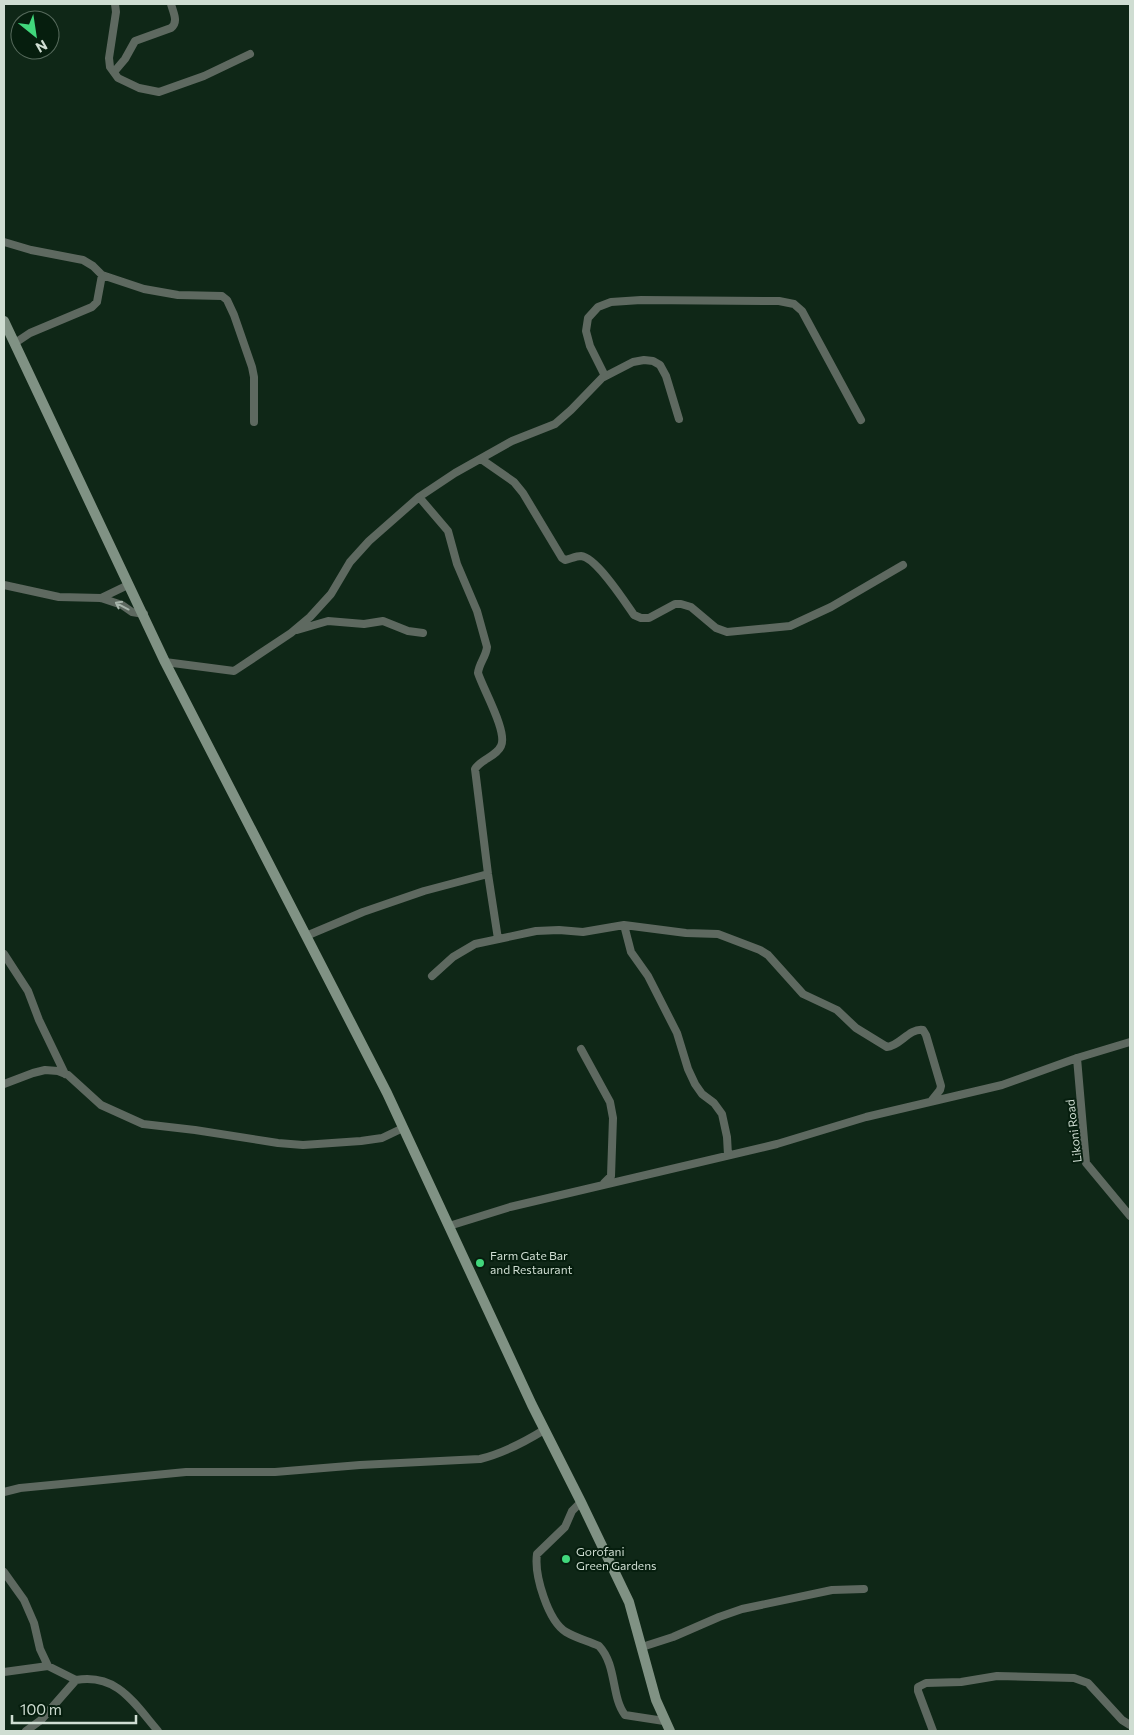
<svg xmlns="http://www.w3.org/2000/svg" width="1134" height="1735" viewBox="0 0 1134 1735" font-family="Commissioner,sans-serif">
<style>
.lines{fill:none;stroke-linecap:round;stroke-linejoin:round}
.street{stroke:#5e6960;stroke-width:8}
.secondary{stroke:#809284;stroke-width:10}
.oneway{stroke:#a7b4aa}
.poi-dot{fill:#41d77c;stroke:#061e0e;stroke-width:2}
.labels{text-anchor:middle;stroke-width:4;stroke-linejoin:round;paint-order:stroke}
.street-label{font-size:12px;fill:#cfddd2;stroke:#061e0e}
.poi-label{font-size:12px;fill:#cfddd2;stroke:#061e0e;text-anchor:start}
</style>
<rect width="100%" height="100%" fill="#0f2717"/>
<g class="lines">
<path class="street" d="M115 4 116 12 109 58 110 67 118 78 139 88 159 92 204 76 250 54
M114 72 125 59 135 41 171 28C179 22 173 12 171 4
M4 242 31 250 83 260 93 266 102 275 144 289 178 295 222 296 227 300 234 315 252 367 254 377V422
M15 343 30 333 92 307 97 302 102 275
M605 376 590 346 586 331 588 318 598 307 611 302 641 300 779 301 794 304 802 311 861 420
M481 459 514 482 523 493 562 558 565 560C570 559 576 556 581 556 596 557 625 602 634 615L641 618H649L675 604H681L691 607 716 628 727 632 790 626 831 607 903 565
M419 497 448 531 457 564 477 611 487 647C486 657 479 663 478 673 483 689 508 732 501 746 496 757 481 759 475 769L488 874 498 939
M4 585 59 597 101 598 122 605 132 612 144 614
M101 598 128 585
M297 630 328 621 364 624 383 621 408 631 423 633
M165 662 234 671 291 633 310 617 331 594 350 562 369 541 419 497 455 473 512 441 555 424 571 410 602 378 633 362 644 360 653 361 660 365 666 376 679 419
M624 925 631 952 648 976 677 1033 688 1069 695 1084 702 1094 714 1103 722 1114 727 1137 728 1155
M306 936 363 912 424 891 488 874
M4 954 28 991 39 1020 65 1074
M432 976 453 957 475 944 536 931 559 930 583 932 624 925 686 933 718 934 760 950 768 955 803 994 837 1010 856 1028 887 1047C900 1046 909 1028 923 1030L926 1035 941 1086 940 1090 932 1100
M581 1049 610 1102 613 1118 611 1176 604 1183
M1077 1058 1086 1163 1130 1216
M4 1084 33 1073 45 1070 58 1071 68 1075 101 1105 143 1124 195 1130 278 1143 303 1145 361 1141 382 1138 403 1128
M449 1226 510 1207 777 1144 866 1117 1002 1085 1077 1058 1130 1042
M4 1492 20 1488 186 1472H275L360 1465 480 1459C504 1453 523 1443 544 1430
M581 1502 572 1511 565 1527 537 1554C534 1575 548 1621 566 1632 576 1638 588 1641 599 1646 617 1665 611 1697 625 1715L664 1721
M4 1572 24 1600 34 1623 40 1649 48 1666 76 1680
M642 1647 673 1637 719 1617 742 1609 832 1590 864 1589
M4 1672 48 1666
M26 1731 41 1720 76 1680C117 1673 134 1703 158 1731
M933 1731 918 1691V1687L926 1683 961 1682 997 1676 1074 1678 1088 1683 1122 1720 1130 1725"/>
<path class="secondary" d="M4 321 165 662 387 1093 532 1405 581 1502 629 1602 656 1700 670 1731"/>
</g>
<defs><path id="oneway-shaft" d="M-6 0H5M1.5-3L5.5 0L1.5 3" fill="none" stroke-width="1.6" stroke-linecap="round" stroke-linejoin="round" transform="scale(1.25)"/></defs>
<use class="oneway" href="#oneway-shaft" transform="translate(122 606) rotate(-152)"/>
<g class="poi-dot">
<circle cx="480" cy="1263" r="5"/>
<circle cx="566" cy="1559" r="5"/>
</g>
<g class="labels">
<g class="street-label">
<text transform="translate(1074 1131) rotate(-97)" y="4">Likoni Road</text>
</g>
<g class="poi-label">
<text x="490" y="1260">Farm Gate Bar<tspan x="490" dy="14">and Restaurant</tspan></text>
<text x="576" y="1556">Gorofani<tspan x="576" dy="14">Green Gardens</tspan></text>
</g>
</g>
<rect width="1134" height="1735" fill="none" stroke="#cfddd2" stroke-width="10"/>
<g transform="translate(35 35) rotate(150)"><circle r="24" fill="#061e0e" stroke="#566a5c"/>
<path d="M0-4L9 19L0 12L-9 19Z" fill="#41d77c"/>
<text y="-8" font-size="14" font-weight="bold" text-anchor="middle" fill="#cfddd2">N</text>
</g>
<path d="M12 1715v8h124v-8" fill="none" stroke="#cfddd2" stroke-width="2.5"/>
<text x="20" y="1715" font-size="15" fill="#cfddd2" stroke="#061e0e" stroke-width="4" paint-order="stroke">100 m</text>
</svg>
